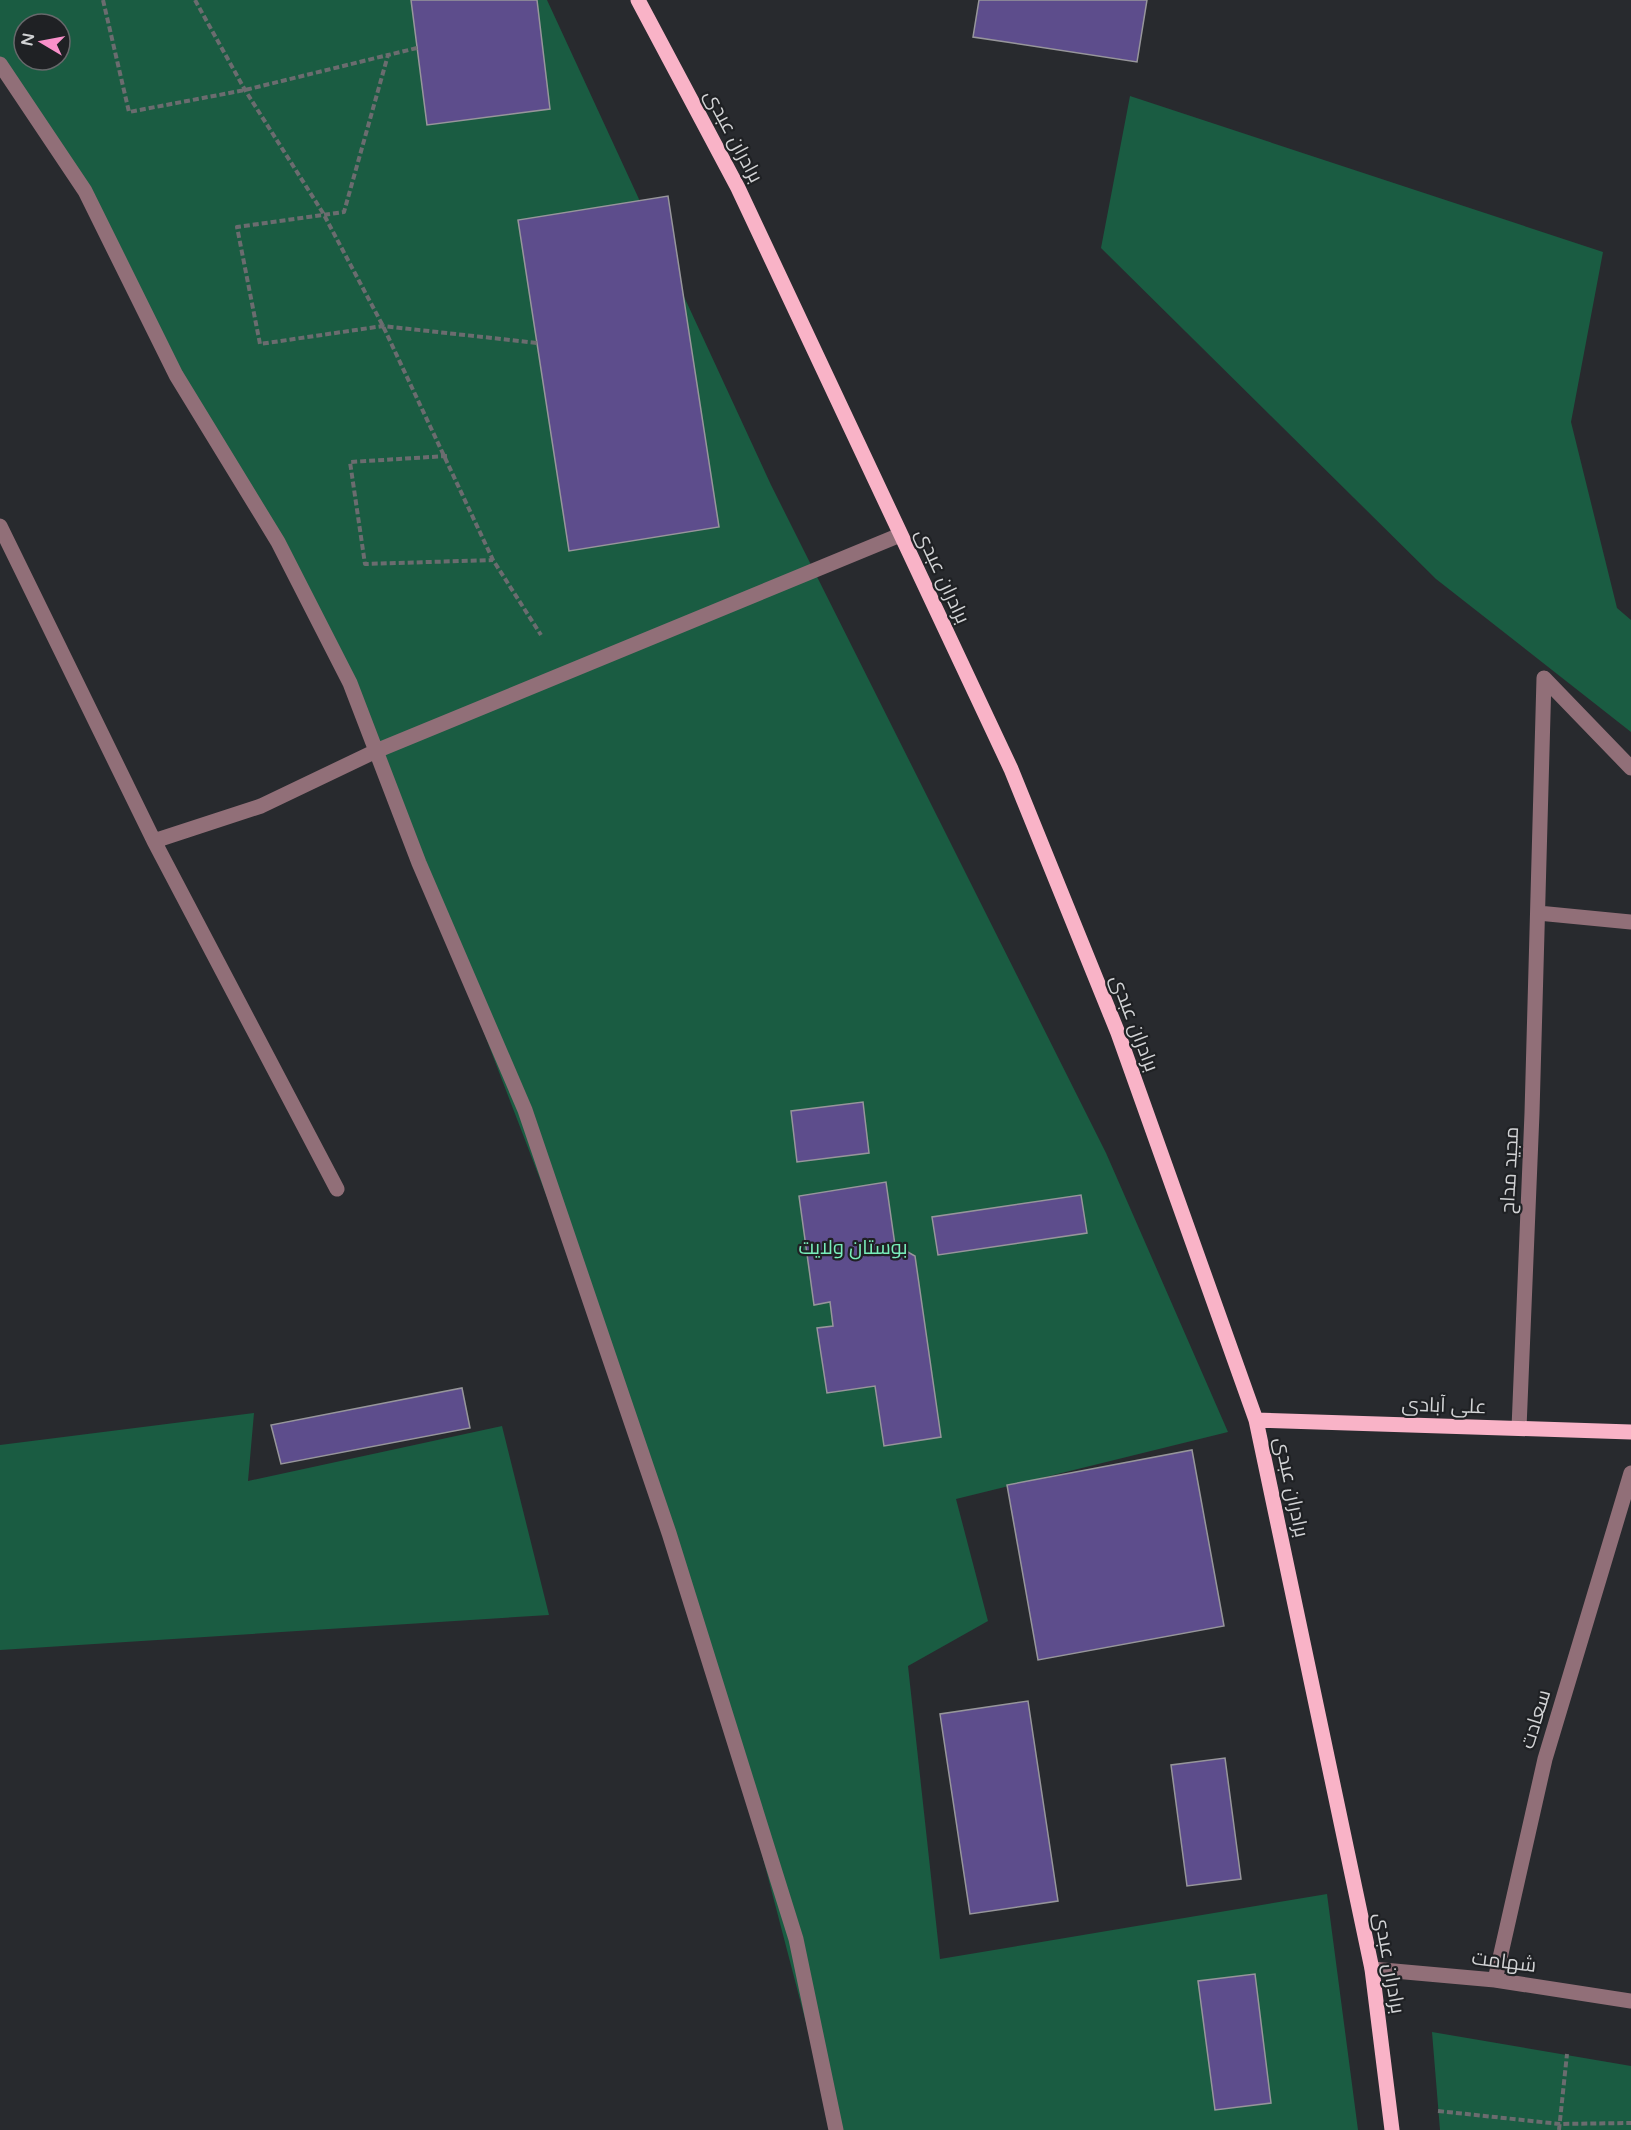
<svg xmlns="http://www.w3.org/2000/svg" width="1631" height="2130" viewBox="0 0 1631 2130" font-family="'Varela Round',Cairo,sans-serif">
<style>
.green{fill:#1a5c42;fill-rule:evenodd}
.building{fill:#5d4d8c;stroke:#97969b;stroke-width:1.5}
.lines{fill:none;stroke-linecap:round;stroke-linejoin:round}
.path{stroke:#6b6c6f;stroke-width:4;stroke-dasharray:6 3;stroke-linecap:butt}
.minor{stroke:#916f78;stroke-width:15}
.major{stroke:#f9b3c7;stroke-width:15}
.labels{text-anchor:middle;stroke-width:4.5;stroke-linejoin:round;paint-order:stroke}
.street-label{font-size:20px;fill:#d2d3d5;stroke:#1f2124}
.park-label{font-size:20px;fill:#79eebb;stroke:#1f2124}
</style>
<rect width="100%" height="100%" fill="#282a2e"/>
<path class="green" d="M0 0H547L771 485 1106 1153 1228 1432 956 1499 988 1621 908 1666 940 1959 1327 1894 1358 2130H834L728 1724 630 1414 350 683 85 191 0 60ZM24 24H60V60H24Z
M1130 96 1603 252 1571 422 1617 608 1631 620V732L1436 579 1101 248Z
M254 1413 248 1481 502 1426 549 1615 0 1650V1445Z
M1432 2032 1631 2066V2130H1440Z"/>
<path class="building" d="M411 0H537L550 109 427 125Z
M979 0H1147L1137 62 973 37Z
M668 196 719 527 569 551 518 220Z
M863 1102 869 1153 797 1162 791 1111Z
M886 1182 895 1245 915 1256 941 1437 884 1446 875 1386 827 1393 817 1328 833 1326 830 1302 814 1305 799 1196Z
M1081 1195 1087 1233 938 1255 932 1217Z
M462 1388 470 1428 281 1464 271 1425Z
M1192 1450 1224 1626 1038 1660 1007 1485Z
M1028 1701 1058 1901 970 1914 940 1714Z
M1225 1758 1241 1879 1187 1886 1171 1765Z
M1255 1974 1271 2103 1215 2110 1198 1981Z"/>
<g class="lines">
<path class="path" d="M103 0 129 112 245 90 388 55
M195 0 245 90 323 213 383 326 493 560 541 635
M417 48 388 55 344 212 237 227 260 344 383 326 537 343
M447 456 350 462 365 564 493 560
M1438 2111 1560 2124 1631 2123
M1559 2130 1567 2054"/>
<path class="minor" d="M0 64 85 191 176 375 278 542 350 683 419 863 525 1110 669 1533 796 1939 836 2130
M0 526 154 841 337 1189
M1544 678 1631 768
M154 841 261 806 376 751 900 535
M1538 913 1631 922
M1519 1428 1532 1113 1544 678
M1372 1969 1495 1980 1631 2001
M1495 1980 1545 1759 1631 1473"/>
<path class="major" d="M638 0 738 188 1011 769 1118 1033 1256 1420 1372 1969 1392 2130
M1256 1420 1631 1432"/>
</g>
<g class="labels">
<g class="street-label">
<text transform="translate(734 136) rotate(62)" y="7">برادران عبدی</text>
<text transform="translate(943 576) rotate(65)" y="7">برادران عبدی</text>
<text transform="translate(1135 1023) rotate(69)" y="7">برادران عبدی</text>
<text transform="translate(1509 1170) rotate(-87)" y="7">مجید مداح</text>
<text transform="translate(1444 1405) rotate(2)" y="7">علی آبادی</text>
<text transform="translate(1292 1487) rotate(78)" y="7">برادران عبدی</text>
<text transform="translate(1535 1719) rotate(-73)" y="7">سعادت</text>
<text transform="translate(1504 1961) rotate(7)" y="7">شهامت</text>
<text transform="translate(1390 1963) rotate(80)" y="7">برادران عبدی</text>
</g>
<g class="park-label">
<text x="853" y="1254">بوستان ولایت</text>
</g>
</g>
<g transform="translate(42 42) rotate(280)"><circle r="28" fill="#1f2124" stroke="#67686b" stroke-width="1.5"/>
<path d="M0-4.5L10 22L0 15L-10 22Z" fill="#f990ca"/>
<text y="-9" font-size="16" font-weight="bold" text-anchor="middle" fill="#d2d3d5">N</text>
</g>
</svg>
